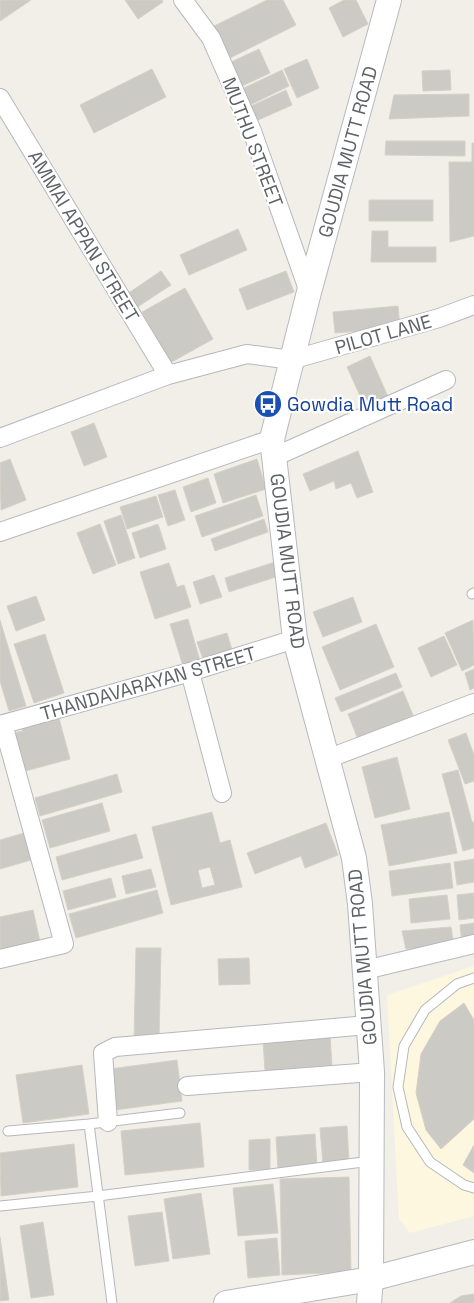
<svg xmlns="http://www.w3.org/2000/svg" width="474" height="1303" viewBox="0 0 474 1303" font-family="'Space Grotesk',sans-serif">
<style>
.commercial{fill:#fef7e0}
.building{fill:#cccac5;stroke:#d6d1c6;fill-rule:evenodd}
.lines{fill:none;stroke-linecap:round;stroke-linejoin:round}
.service-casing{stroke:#b5b8bc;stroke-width:11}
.minor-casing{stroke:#b5b8bc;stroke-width:20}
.secondary-casing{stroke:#b6babf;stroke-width:26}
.service{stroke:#fff;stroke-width:9}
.minor{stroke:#fff;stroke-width:18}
.secondary{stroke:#fff;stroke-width:24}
.labels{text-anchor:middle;stroke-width:4.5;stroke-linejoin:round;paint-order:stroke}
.street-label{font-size:19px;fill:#5f6368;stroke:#fff}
.transit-label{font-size:19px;fill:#164399;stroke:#fff;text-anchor:start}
</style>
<rect width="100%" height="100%" fill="#f1efe8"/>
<path class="commercial" d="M474 966V1216L410 1233 399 1219 387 995Z"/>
<path class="building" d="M0 0H31L0 21Z
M125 0H162L163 2 138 19Z
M267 0H283L296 25 226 60 210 28Z
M344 0H356L368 24 343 37 329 8Z
M259 49 270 73 242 86 231 62Z
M307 59 319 88 297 98 284 69Z
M152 69 166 97 94 133 80 105Z
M282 70 289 86 250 105 242 89Z
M450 70 451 90 423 91 422 71Z
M286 90 292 105 256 121 249 107Z
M469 94V116L389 119 394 95Z
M386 141H465V156L385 155Z
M472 143H474V236L450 242 449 162H472Z
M369 200H433V221H369Z
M238 229 247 250 189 275 180 255Z
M372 231H388V247H436V262H371Z
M161 271 171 285 136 308 127 294Z
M286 271 294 292 247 310 239 289Z
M185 288 213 339 170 363 142 312Z
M398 306 400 328 335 333 333 312Z
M370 356 389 399 366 409 347 367Z
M94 423 107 457 84 466 71 432Z
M358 451 373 492 357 498 351 483 336 489 334 481 310 491 303 474Z
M10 459 26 500 1 510 0 463Z
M257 459 266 489 223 503 214 474Z
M208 478 216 503 191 512 183 487Z
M175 490 185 520 168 526 158 495Z
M256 495 263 516 202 537 195 516Z
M156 496 163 517 127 529 120 507Z
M121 515 135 558 118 564 104 521Z
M264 519 268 532 215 551 211 539Z
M100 524 116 565 93 574 77 533Z
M158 524 166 549 140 558 132 533Z
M275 562 279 576 229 592 225 578Z
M169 563 177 587 184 585 191 607 155 619 140 572Z
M214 575 222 597 200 604 193 582Z
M36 596 45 620 16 631 7 606Z
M353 597 362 622 323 637 313 612Z
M188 619 200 661 183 666 170 624Z
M0 620 26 706 9 711 0 681Z
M473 620 474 665 462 671 445 633Z
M376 624 394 667 340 690 322 647Z
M227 633 233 653 204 662 197 642Z
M45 634 64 693 34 703 14 644Z
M444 636 457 665 431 677 418 648Z
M474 669V688L470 690 465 673Z
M396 673 402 687 341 712 335 698Z
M403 691 415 720 359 742 348 714Z
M57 711 70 759 18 773 13 733 23 731 20 721Z
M466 733 474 755V781L465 784 448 740Z
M397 757 410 809 375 818 362 767Z
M458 770 472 822H474V848L463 851 442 774Z
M117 774 122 792 40 816 35 798Z
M102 803 110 831 50 848 42 820Z
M212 812 220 843 230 840 242 887 171 905 152 827ZM210 867 215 885 202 888 198 870Z
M449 812 457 853 389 866 381 825Z
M326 823 338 855 305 868 301 856 255 874 247 853Z
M24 833 31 860 0 869V840Z
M136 834 143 858 62 880 56 857Z
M474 859V882L457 885 454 862Z
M450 863 453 888 392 896 389 871Z
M151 869 156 887 126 894 122 876Z
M111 878 116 897 68 910 63 891Z
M157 890 163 913 76 938 69 914Z
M474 893V918L459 920 457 895Z
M447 895 450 919 411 923 409 899Z
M33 910 41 946 0 955V917Z
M474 923V941L462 944 460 925Z
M451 927 454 946 406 949 402 931Z
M136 948H161L159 1042 134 1041Z
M249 958 250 984 219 985 218 959Z
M464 1003 474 1020V1119L441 1149 426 1130 416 1093 421 1054 440 1021Z
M330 1036 332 1066 265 1071 263 1040Z
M177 1060 182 1101 115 1110 110 1069Z
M82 1065 89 1114 23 1123 16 1075Z
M200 1123 204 1167 125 1175 121 1131Z
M347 1126 349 1162 323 1164 320 1128Z
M315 1134 317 1166 278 1169 276 1137Z
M270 1139V1170H249V1140Z
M74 1144 78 1187 1 1196 0 1153Z
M474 1145V1173L463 1165Z
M349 1177 351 1272 282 1275 280 1179Z
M273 1184 278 1233 238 1236 233 1188Z
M201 1193 210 1254 173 1259 164 1199Z
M162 1212 169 1261 135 1266 128 1216Z
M43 1222 54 1295 31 1298 20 1226Z
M0 1237 9 1300 0 1301Z
M277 1238 280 1275 248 1278 245 1241Z
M474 1294V1303H450L461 1296Z"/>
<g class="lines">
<defs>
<path id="service" d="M472 594 474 593
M474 978 457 984 425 1010 404 1046 398 1087 407 1127 430 1162 464 1185 474 1188
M89 1124 112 1303
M8 1131 89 1124 180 1113
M0 1206 98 1196 371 1161"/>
<path id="minor" d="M183 0 211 38 252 131 309 292
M0 98 168 375
M0 438 168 375 247 354 291 360 439 318 474 305
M274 457 446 380
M0 532 272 439
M190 672 222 793
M0 725 190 672 295 639
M327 759 474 703
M0 959 64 944 3 724
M365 970 474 944
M187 1086 372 1072
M108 1122 103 1053 115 1047 368 1025"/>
<g id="secondary">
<path d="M226 1303 371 1279 474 1252"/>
<path id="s1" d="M369 1303 371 1279 372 1072 360 904 354 858 295 639 272 439 309 292 389 0"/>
</g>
</defs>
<use href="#service" class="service-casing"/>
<use href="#minor" class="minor-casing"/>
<use href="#secondary" class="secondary-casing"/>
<use href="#service" class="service"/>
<use href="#minor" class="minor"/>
<use href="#secondary" class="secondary"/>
</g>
<defs>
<symbol id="bus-disc" viewBox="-11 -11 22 22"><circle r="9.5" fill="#1a4fb4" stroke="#fff"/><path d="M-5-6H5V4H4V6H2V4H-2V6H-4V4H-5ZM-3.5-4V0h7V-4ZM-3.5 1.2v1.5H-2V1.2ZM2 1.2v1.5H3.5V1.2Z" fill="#fff"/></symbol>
</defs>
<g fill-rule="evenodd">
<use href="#bus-disc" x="252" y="388" width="32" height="32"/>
</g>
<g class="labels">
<g class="street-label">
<text transform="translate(253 142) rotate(69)" y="7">MUTHU STREET</text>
<text dy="7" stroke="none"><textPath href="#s1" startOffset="1171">GOUDIA MUTT ROAD</textPath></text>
<text transform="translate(84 236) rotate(59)" y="7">AMMAI APPAN STREET</text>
<text transform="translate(383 334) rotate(-16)" y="7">PILOT LANE</text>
<text transform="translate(288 561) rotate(83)" y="7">GOUDIA MUTT ROAD</text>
<text transform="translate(148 683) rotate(-16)" y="7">THANDAVARAYAN STREET</text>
<text transform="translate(362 957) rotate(-95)" y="7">GOUDIA MUTT ROAD</text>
</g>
<g class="transit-label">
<text x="287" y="411">Gowdia Mutt Road</text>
</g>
</g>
</svg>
